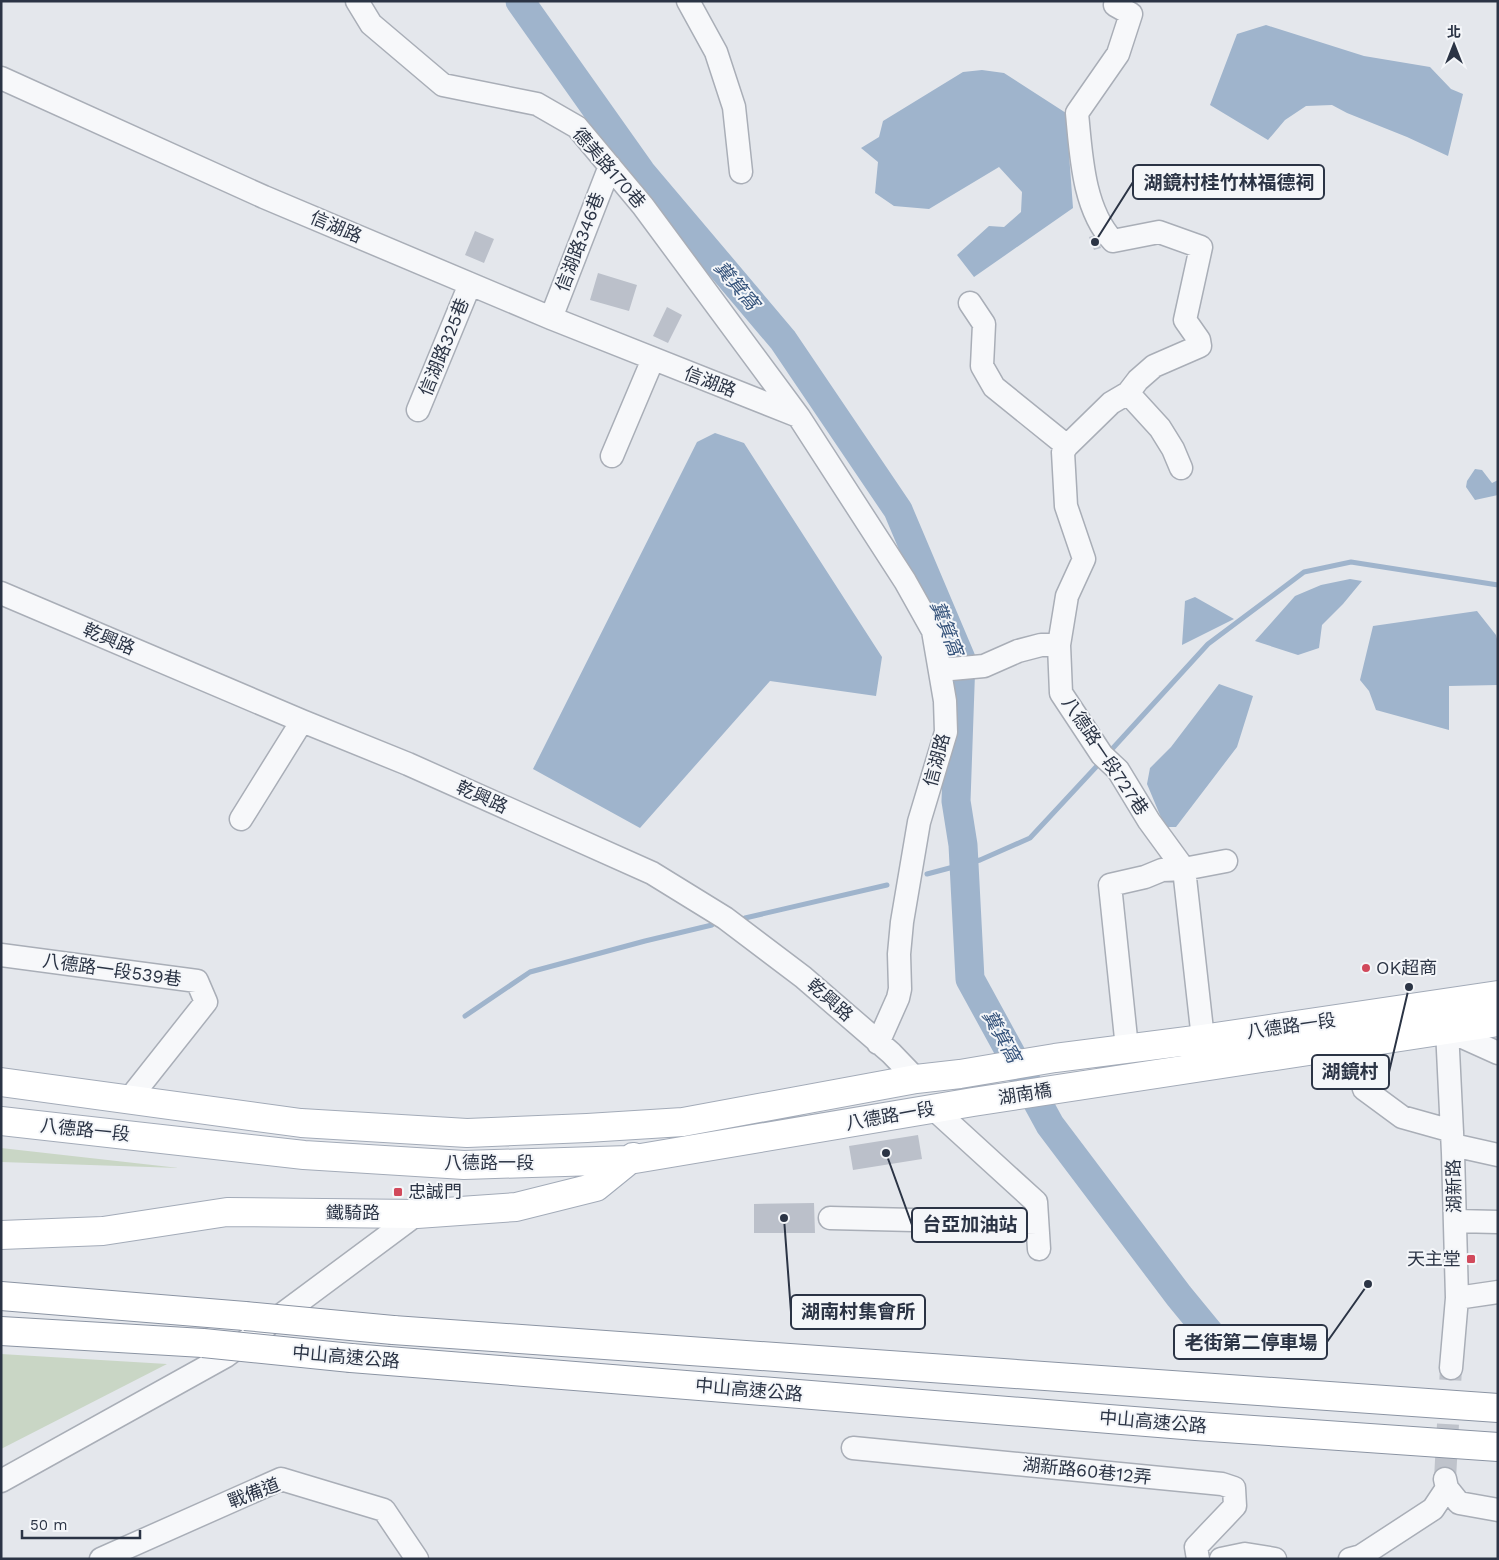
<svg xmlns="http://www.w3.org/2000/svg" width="1499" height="1560" viewBox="0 0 1499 1560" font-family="'Work Sans','Noto Sans TC',sans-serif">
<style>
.green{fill:#c9d6c5}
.water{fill:#9fb4cc}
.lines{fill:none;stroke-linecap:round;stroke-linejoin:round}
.stream{stroke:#9fb4cc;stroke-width:5}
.river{stroke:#9fb4cc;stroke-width:29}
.building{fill:#bbc0ca}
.minor-tunnel{stroke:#bfc3cb;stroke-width:22;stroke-dasharray:22 11;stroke-linecap:butt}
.minor-casing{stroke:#a9aeb7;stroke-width:25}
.major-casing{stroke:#a3abb8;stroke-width:30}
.highway-casing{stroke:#8b94a3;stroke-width:30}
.minor{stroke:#f7f8fa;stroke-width:22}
.major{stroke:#fff;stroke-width:28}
.highway{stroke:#fff;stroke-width:28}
.highway-bridge-casing{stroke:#8b94a3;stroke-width:30;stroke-linecap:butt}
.highway-bridge{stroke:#fff;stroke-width:28}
.poi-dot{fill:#d1495b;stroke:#f4f6f9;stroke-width:2}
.labels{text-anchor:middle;stroke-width:4;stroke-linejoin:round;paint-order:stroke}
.street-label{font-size:18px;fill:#2b3445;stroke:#f4f6f9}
.poi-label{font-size:18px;fill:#2b3445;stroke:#f4f6f9;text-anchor:start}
.water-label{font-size:19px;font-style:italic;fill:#34527a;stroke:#f4f6f9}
.leader{fill:none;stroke:#2b3445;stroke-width:2}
.callout-dot{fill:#2b3445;stroke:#f4f6f9;stroke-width:2}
.callout{fill:#f4f6f9;stroke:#2b3445;stroke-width:2}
.callout-label{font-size:19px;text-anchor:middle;font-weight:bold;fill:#2b3445}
</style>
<rect width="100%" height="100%" fill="#e4e7ec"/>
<path class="green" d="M1 1148 179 1168 1 1162Z
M1 1354 167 1364 1 1449Z"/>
<path class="water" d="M1266 25 1364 56 1430 67 1451 89 1463 94 1448 156 1407 137 1347 113 1332 105 1306 106 1285 120 1268 140 1210 105 1237 34Z
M982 70 1004 73 1066 113 1073 208 974 277 957 255 989 226 1004 227 1021 212 1022 192 999 167 929 209 894 206 875 193 878 162 861 148 879 137 883 121 963 72Z
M715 433 744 443 882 657 876 696 770 681 640 828 533 769 697 442Z
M1475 469 1482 470 1492 483 1498 480V495L1475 500 1466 487 1467 481Z
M1350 579 1362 581 1343 604 1322 625 1319 648 1298 655 1255 641 1295 596 1321 585Z
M1195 597 1234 619 1182 645 1185 601Z
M1477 611 1496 635 1498 643V685L1449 686V730L1376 710 1369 691 1360 680 1373 626Z
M1219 684 1253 696 1237 747 1176 827H1165L1147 784 1150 768 1171 747Z"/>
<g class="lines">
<path class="stream" d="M1113 748 1208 644 1304 572 1351 562 1498 585
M927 874 980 860 1030 838 1096 767
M745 918 887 885
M465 1016 530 972 645 941 712 925"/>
<path class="river" d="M520 1 641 172 783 340 898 510 961 659 956 801 963 845 970 979 1050 1125 1179 1296 1216 1341"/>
</g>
<path class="building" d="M475 231 494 239 484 263 465 255Z
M1096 235 1101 248 1094 250 1089 237Z
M598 273 637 285 629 311 590 300Z
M667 307 682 315 668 343 653 336Z
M918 1135 922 1159 853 1170 849 1146Z
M814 1203 815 1233H754V1204Z"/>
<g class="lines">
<path class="minor-tunnel" d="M1445 1479 1451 1368"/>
<defs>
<path id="minor" d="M357 1 371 24 443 85 537 104 577 127 643 206 799 417 905 581 933 631 945 701 946 732 919 822 902 922 899 954 900 989 898 998 878 1043
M688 1 716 52 734 107 741 172
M1116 1 1115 5 1131 14 1118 54 1077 113C1081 154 1083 209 1113 241L1159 232 1201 247 1185 320 1199 340 1200 346 1154 366 1138 380 1128 393 1111 403 1067 446 1063 452 1066 506 1084 559 1067 596 1059 645 1061 693 1102 755 1118 770 1149 821 1184 869 1203 1039
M1 78 264 197 551 318 798 416
M970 303 984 324 982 366 994 387 1067 446
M551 318 610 166
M1128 393 1160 428 1173 449 1181 468
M418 410 470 284
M612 456 653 359
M1 593 302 721 408 764 652 873 725 918 803 977 891 1053 916 1079
M940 670 984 666 1018 651 1041 645H1059
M241 819 302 721
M1 955 197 981 206 1002 130 1098
M1444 1015 1447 1030 1453 1153 1457 1298 1451 1368
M1447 1030 1498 1053
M1354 1044 1364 1089 1402 1117 1452 1131
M1127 1048 1110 885 1145 877 1162 870 1184 869 1226 861
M934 1109 1036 1202 1039 1249
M1453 1145 1498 1155
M830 1218 1037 1223
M1455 1221 1498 1222
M1457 1298 1498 1292
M853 1448 1222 1484 1234 1488 1235 1506 1196 1547 1198 1559
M1445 1479 1447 1488 1459 1503 1498 1510
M1 1481 226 1356 417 1214
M101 1559 281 1479 384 1510 417 1559
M1221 1559 1245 1554 1275 1559
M1350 1559 1361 1556 1433 1509 1447 1488"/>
<path id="major" d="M1 1082 301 1123 467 1133 587 1128 683 1122 916 1079 960 1074 1055 1058 1203 1039 1498 995
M1 1121 304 1155 464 1165 629 1160 973 1102 1498 1022
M1 1235 103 1231 227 1212 417 1214 516 1207 596 1187 633 1157"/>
<path id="highway" d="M1 1296 245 1316
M393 1330 1498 1408
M1 1331 203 1343
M351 1358 1196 1426 1498 1447"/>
</defs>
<use href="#minor" class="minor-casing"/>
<use href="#major" class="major-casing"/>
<use href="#highway" class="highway-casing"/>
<use href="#minor" class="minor"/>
<use href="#major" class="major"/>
<use href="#highway" class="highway"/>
<defs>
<path id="highway-bridge" d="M245 1316 393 1330
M203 1343 351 1358"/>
</defs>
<use href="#highway-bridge" class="highway-bridge-casing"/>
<use href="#highway-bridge" class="highway-bridge"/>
</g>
<g class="poi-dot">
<circle cx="1366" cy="968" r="5"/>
<rect x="393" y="1187" width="10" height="10" rx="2.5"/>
<rect x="1466" y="1254" width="10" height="10" rx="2.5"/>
</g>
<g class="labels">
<g class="street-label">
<text transform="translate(609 168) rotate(49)" y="6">德美路170巷</text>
<text transform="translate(336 227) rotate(23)" y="6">信湖路</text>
<text transform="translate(580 242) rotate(-69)" y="6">信湖路346巷</text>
<text transform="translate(444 347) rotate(-68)" y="6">信湖路325巷</text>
<text transform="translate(710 382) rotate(21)" y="6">信湖路</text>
<text transform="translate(109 639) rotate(23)" y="6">乾興路</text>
<text transform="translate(1105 756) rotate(56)" y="6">八德路一段727巷</text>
<text transform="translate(937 760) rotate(-75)" y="6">信湖路</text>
<text transform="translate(482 797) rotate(24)" y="6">乾興路</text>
<text transform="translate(112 970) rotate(8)" y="6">八德路一段539巷</text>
<text transform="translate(830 1000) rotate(41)" y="6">乾興路</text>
<text transform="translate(1291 1026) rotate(-8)" y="6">八德路一段</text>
<text transform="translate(1025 1094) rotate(-9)" y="6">湖南橋</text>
<text transform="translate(890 1116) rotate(-10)" y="6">八德路一段</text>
<text transform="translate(85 1130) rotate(6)" y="6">八德路一段</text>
<text x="489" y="1169">八德路一段</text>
<text transform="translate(1454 1186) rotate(-91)" y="6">湖新路</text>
<text x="353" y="1219">鐵騎路</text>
<text transform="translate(346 1357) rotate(5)" y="6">中山高速公路</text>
<text transform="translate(749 1390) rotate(5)" y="6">中山高速公路</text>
<text transform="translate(1153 1422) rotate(5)" y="6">中山高速公路</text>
<text transform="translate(1087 1471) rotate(6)" y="6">湖新路60巷12弄</text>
<text transform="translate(254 1493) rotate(-21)" y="6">戰備道</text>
</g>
<g class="poi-label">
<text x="1376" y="974">OK超商</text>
<text x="408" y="1198">忠誠門</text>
<text x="1461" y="1265" text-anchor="end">天主堂</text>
</g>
<g class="water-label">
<text transform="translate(737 285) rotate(50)" y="7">糞箕窩</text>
<text transform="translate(947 628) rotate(69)" y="7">糞箕窩</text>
<text transform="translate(1002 1036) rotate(61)" y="7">糞箕窩</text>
</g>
</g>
<path class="leader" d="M1095 242L1133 182M1409 987L1389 1072M886 1153L912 1225M784 1218L791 1312M1368 1284L1327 1342"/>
<g class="callout-dot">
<circle cx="1095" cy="242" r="5"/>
<circle cx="1409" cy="987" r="5"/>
<circle cx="886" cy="1153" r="5"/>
<circle cx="784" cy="1218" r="5"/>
<circle cx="1368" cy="1284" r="5"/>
</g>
<g class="callout">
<rect x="1133" y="165" width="191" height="34" rx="5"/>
<rect x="1312" y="1055" width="77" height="34" rx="5"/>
<rect x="912" y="1208" width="115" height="34" rx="5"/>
<rect x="791" y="1295" width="134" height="34" rx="5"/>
<rect x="1174" y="1325" width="153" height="34" rx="5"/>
</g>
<g class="callout-label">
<text x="1229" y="189">湖鏡村桂竹林福德祠</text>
<text x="1350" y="1078">湖鏡村</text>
<text x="970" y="1231">台亞加油站</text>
<text x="858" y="1318">湖南村集會所</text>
<text x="1251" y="1349">老街第二停車場</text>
</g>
<rect width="1499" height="1560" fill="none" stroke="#2b3445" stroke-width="5"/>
<g transform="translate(1454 45)" stroke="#f4f6f9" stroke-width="4" paint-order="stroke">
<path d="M0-4L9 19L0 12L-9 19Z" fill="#2b3445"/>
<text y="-8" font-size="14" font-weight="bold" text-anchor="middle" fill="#2b3445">北</text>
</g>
<path d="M22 1530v8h118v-8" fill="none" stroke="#2b3445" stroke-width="2.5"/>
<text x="30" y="1530" font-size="15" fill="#2b3445" stroke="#f4f6f9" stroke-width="4" paint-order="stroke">50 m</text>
</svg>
